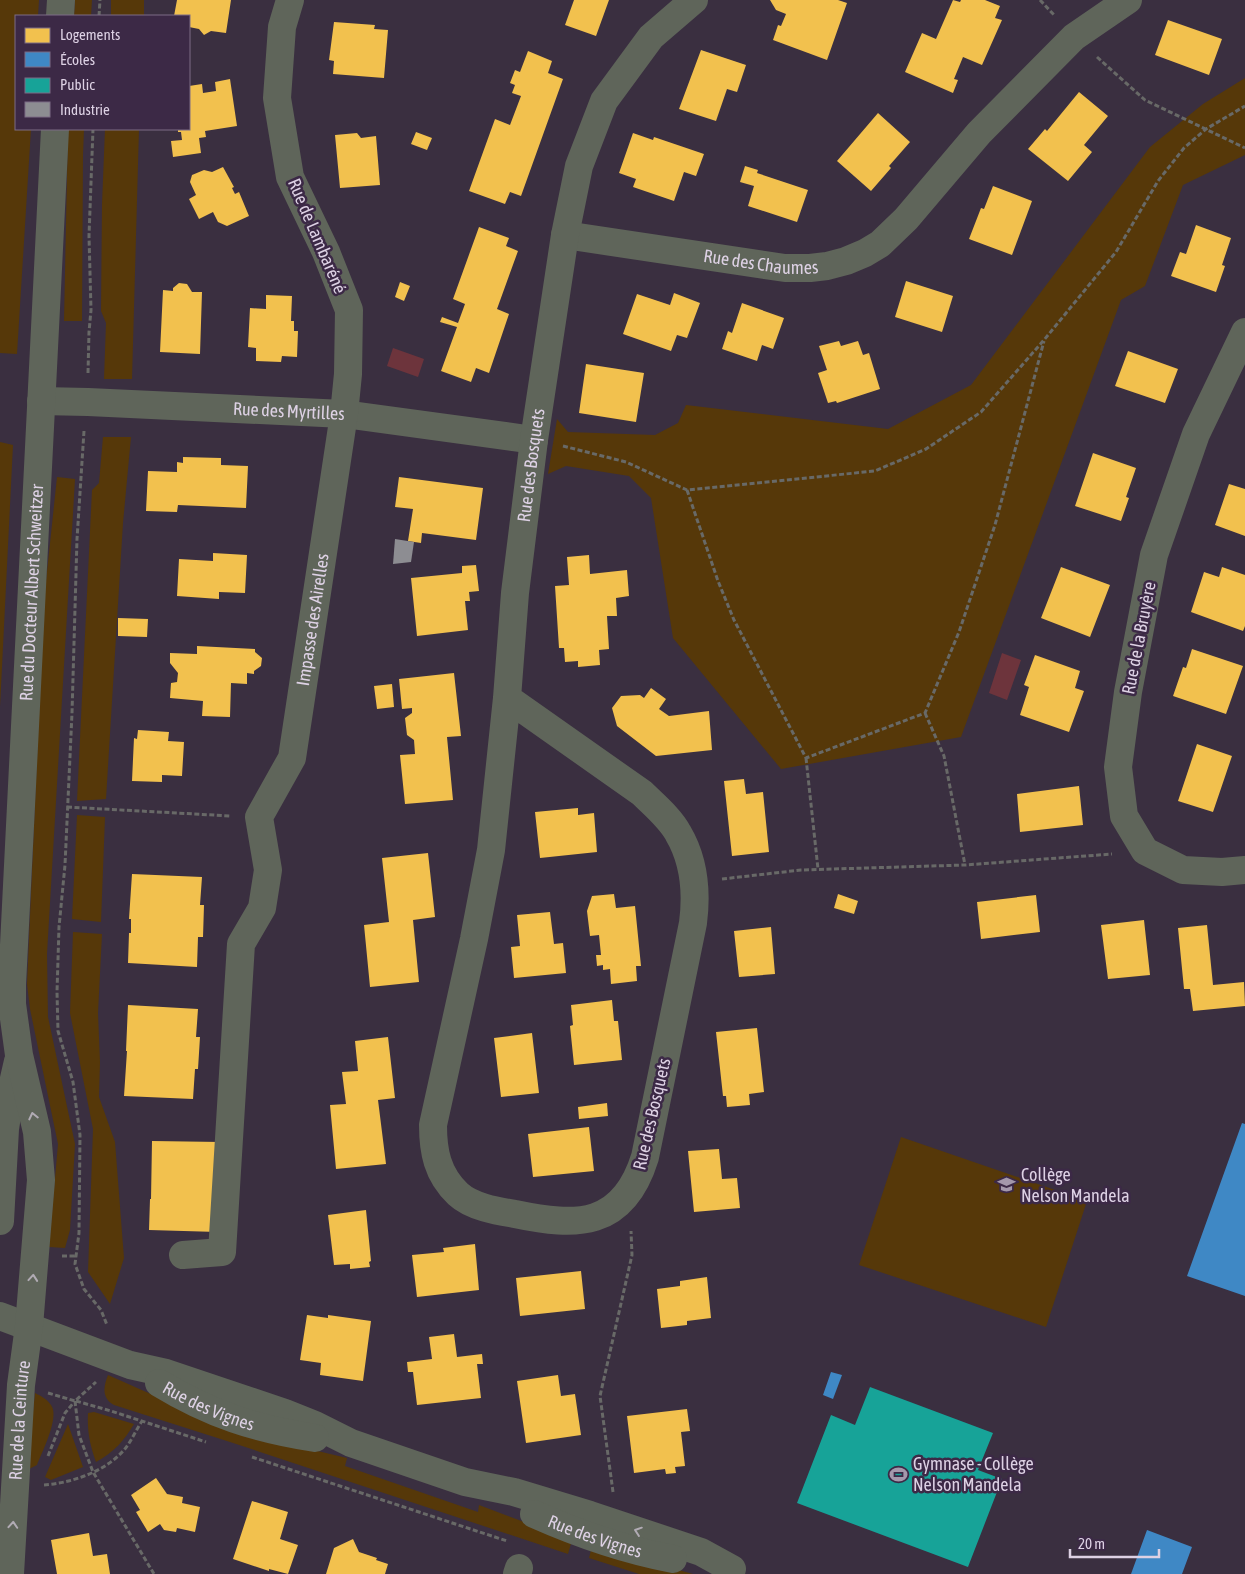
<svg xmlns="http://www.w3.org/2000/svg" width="1245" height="1574" viewBox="0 0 1245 1574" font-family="'Asap Condensed',sans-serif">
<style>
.green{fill:#563809}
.water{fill:#6d343c}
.homes{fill:#f2c14e}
.schools{fill:#3f88c5}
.public{fill:#17a398}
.industry{fill:#8d8d92}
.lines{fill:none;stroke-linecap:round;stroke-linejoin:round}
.path{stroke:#686967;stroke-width:3;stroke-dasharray:5 2.5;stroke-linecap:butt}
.minor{stroke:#5f655a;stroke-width:28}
.oneway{stroke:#b1abb4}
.labels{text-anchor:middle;stroke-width:5;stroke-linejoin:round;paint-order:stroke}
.street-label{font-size:18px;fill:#ddd1e4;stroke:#3c2946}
.poi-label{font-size:18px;fill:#ddd1e4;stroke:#3c2946;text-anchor:start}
</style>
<rect width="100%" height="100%" fill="#3a2f40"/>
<path class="green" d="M0 0H39L38 16H16V129H31L17 354 0 353Z
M75 0H92L91 16H74Z
M111 0H144V16H111Z
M1245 78V155L1183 185 1145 286 1121 300 961 737 781 769 673 638 651 498 629 476 566 466 548 474 557 419 568 432 655 435 678 423 686 405 888 429 971 385 1150 147 1203 104Z
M68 129H84L83 155 82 321H64Z
M105 129H139L132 379H104L106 323 101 311 102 204Z
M103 437H131L123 523 106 799 77 801 92 490 99 483Z
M0 442 13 445 0 707Z
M57 477 75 479 47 954 48 1017 75 1144 70 1230 65 1248 49 1247 58 1144 30 1009 27 984 44 600Z
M77 815 105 817 101 922 72 919Z
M73 932 102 934 98 1013 100 1062 99 1097 115 1142 124 1258 110 1304 88 1272 93 1129 70 1013Z
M901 1137 1087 1201 1046 1327 859 1265Z
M108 1375 216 1423 288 1444 347 1458 345 1466 478 1512 479 1505 572 1540 568 1554 230 1442 114 1405C102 1398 103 1388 108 1375Z
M35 1393C41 1396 47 1399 51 1405 60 1417 42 1452 37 1465L27 1470Z
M94 1412 134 1424C124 1441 114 1452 96 1462 90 1445 87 1431 88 1413Z
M68 1424 83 1467 51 1480 45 1477Z
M592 1546 693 1574H639L589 1558Z"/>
<path class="water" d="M393 348 424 359 418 377 387 366Z
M1002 653 1021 660 1007 700 989 693Z"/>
<path class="homes" d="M177 0H231L226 33 211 31 204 35 199 29 189 27V16H174Z
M574 0H609L596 36 565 25Z
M770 0H838L847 3 827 60 773 40 778 25 781 26 786 14 776 10Z
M953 0 960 2 961 0H985L1000 6 995 18 1002 20 982 65 963 57 954 79 958 80 953 93 905 72 922 33 936 39Z
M1168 20 1222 39 1209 75 1155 55Z
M334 22 375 25 374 29 388 30 384 78 333 74 334 61 329 60Z
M701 50 746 65 737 92 727 89 716 121 679 109Z
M528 51 552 61 548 73 563 79 521 196 510 192 505 204 469 191 495 119 510 125 521 96 512 93 515 85 510 83 515 70 520 72Z
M230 79 237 126 205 131 206 137 199 138 201 153 173 157 171 141 182 140 181 132H178V129H189V86L202 84 203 93 216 91 215 82Z
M1079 92 1108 116 1084 145 1092 152 1068 181 1028 149 1045 129 1047 131Z
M878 113 910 142 889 166 891 168 871 191 837 161Z
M416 132 432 138 427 150 411 144Z
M357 133 361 138 376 136 380 185 340 188 335 135Z
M633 133 653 140 654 137 704 154 696 176 684 172 674 201 633 187 636 179 619 173Z
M745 166 758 170 757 173 808 190 797 222 748 206 754 186 740 182Z
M223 167 234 187 232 188 235 194 239 192 249 216 227 226 218 222 213 212 199 219 189 199 196 195 190 182 192 175 204 170 212 172Z
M993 186 1032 201 1012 255 969 239 981 208 984 209Z
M1196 225 1231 238 1222 265 1225 266 1216 292 1171 276 1180 252 1186 254Z
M479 227 509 238 506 246 518 251 497 309 509 314 489 373 476 368 471 382 441 371 457 327 440 322 442 317 458 323 465 304 453 299Z
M906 281 953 296 942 332 895 317Z
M400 282 410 286 404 301 395 297Z
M179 283 187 284 192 292H202L200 354 160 352 163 290 173 291V288Z
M674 293 700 303 687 338 677 335 671 351 623 334 637 294 670 305Z
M266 295 292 296 291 321H294V331H298L297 357 282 356 281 362 256 361V348L248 347 250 308 266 309Z
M742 303 784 318 773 349 762 345 757 361 722 349 728 331 732 333Z
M839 341 841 346 858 341 863 355 869 353 880 389 837 403 836 401 828 403 818 373 827 370 819 346Z
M1128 351 1178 369 1165 403 1115 386Z
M586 364 644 373 636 422 579 413Z
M1093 453 1136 468 1126 497 1129 498 1121 521 1075 506Z
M183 457 221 458V465L248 466 246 508 178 505 177 512 146 511 148 471 177 472V462L183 463Z
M399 477 483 488 476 540 422 533 421 543 408 541 413 509 395 507Z
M1229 484 1245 489V536L1215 525Z
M213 553 247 555 245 593 219 592V599L177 596 179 559 213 561Z
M589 555 590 574 627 570 629 596 616 598 617 616H607L609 649 599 650 600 665 578 667V661L565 662 564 648H559L555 586 569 585 567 557Z
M476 565 479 591 469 592 470 601H465L468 630 417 636 411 578 462 573V566Z
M1061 567 1110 585 1090 637 1041 618Z
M1222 567 1245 575V626L1243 631 1191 612 1204 572 1219 577Z
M118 618 148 619 147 637 118 636Z
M197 646 255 649V652L262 658 261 666 254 671V674L247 673V684L231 683 230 717 202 716 203 701 170 698 171 683 177 682 178 673 170 663V653L197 654Z
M1192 649 1243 666 1226 714 1173 696 1183 667 1186 668Z
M1035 655 1080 671 1075 688 1084 691 1069 732 1020 715 1029 687 1024 685Z
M454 673 461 736 447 737 453 800 405 804 400 755 415 754 414 740 407 735 405 718 412 713V708L402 709 399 679Z
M392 684 394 707 377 709 374 686Z
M651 688 666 699 659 709 669 716 709 711 712 750 656 756 617 726 612 708 621 696 640 695 644 698Z
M138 730 169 732 168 741 184 742 182 776 162 775V782L132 781 134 738 137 739Z
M1197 744 1232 756 1213 812 1178 801Z
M744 779 746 794 763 792 769 852 732 856 724 781Z
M1079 786 1083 825 1020 832 1017 794Z
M578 808V815L594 813 597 852 540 858 535 812Z
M428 853 435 917 413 920 419 982 370 987 364 925 389 922 382 858Z
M132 874 202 877 200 905H204L203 937H198L197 967 128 963 129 933H131V919H129Z
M614 894 616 908 635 906 641 966H636L637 981 611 984 610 969 603 970V965L597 966 596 955H601L599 935 590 936 587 911 592 896Z
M838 894 858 901 854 914 834 908Z
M1036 895 1040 932 981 939 977 902Z
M550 912 554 944 563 943 566 973 514 978 511 947 520 946 517 915Z
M1144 920 1150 975 1108 979 1101 925Z
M1207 925 1213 985 1244 982 1245 1006 1193 1011 1190 989H1184L1178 928Z
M771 927 775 974 739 977 734 931Z
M612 1000 614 1021H618L622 1060 574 1065 570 1026 573 1025 571 1005Z
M128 1005 198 1009 196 1037H200L198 1069H195L193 1099 124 1096 127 1051H126Z
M757 1028 764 1092 749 1094 750 1105 727 1107 726 1096H723L716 1032Z
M532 1033 539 1093 501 1097 494 1038Z
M388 1037 395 1098 378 1100 386 1164 336 1169 330 1105 346 1104 342 1072 358 1071 355 1041Z
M607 1103 608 1116 579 1119 578 1107Z
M589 1127 594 1171 533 1177 528 1134Z
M152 1141 221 1142 218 1232 149 1230 150 1199H151Z
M719 1149 722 1179 737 1178 740 1208 694 1212 688 1151Z
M366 1210 371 1261 369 1262 370 1267 350 1269V1264L334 1265 328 1215Z
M475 1244 479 1290 417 1297 412 1255 444 1252 443 1248Z
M581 1271 585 1309 520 1316 516 1278Z
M707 1277 711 1318 687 1321V1325L661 1328 657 1289 680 1286V1281Z
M307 1315 328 1318V1315L371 1321 363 1381 320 1375 321 1363 300 1360Z
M454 1334 457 1357 482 1354 483 1364H477L481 1398 417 1405 413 1372H408L407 1362 432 1359 429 1337Z
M558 1375 561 1396 575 1394 581 1435 526 1443 517 1381Z
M687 1409 690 1431 681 1432 685 1466 675 1467 676 1473 666 1474 665 1469 634 1473 627 1416Z
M156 1478 167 1494 183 1497 182 1503 200 1507 195 1532 177 1528 176 1532 164 1530 160 1524 148 1532 136 1512 140 1510 131 1495Z
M252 1501 288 1512 280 1539 298 1545 288 1574 269 1569V1571L233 1559Z
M89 1533 93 1556 107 1554 110 1574H57L51 1540Z
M353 1539 359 1552 377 1558 376 1560 388 1564 385 1574H326L334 1548Z"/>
<path class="schools" d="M1242 1123 1245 1124V1296L1187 1276Z
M831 1372 842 1375 833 1399 823 1395Z
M1147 1530 1192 1547 1182 1574H1131Z"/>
<path class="public" d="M870 1387 993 1433 978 1470 1002 1479 968 1567 797 1503 831 1415 855 1425Z"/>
<path class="industry" d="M395 539 414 542 411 562 393 564Z"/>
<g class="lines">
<path class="path" d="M1040 0 1055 16
M99 16 100 0
M1097 57 1145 100 1245 148
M88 373 89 332 91 310 89 236 93 129
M84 431 77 539 72 713 65 865 59 927 57 992 58 1031 73 1082 80 1135 79 1233 75 1264 84 1289 101 1310 107 1325
M563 446 626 462 687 490 875 471 926 449 981 412 1044 340 1116 252 1158 181 1184 148 1206 129 1245 106
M687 490 718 581 734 620 806 758 925 713 959 632 995 525 1044 341
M925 713 944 756 965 865
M806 758 818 869
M67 807 231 816
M722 879 801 870 965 865 1112 854
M62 1256H76
M48 1393 75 1401 96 1382
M75 1401 79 1435 93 1472 154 1574
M76 1401 111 1411 206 1442
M48 1456 65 1413 75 1401
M252 1457 507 1541
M44 1485C71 1483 105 1472 124 1450 131 1442 136 1430 142 1421
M613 1492 600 1396 632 1255 631 1231"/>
<g class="minor">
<path d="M60 16 61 0"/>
<path id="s1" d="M565 235 785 268H810L827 266 846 261 865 253 880 244 906 219 979 133 1074 37 1128 0"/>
<path d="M1245 332 1196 434 1154 555 1128 692 1118 767 1124 816 1145 851 1183 870 1222 872 1245 870"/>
<path id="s2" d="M41 401 88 402 344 414 534 440"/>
<path id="s3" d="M507 698 642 793C654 805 670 818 678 833 694 860 697 892 693 923L645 1157C623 1228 577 1227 515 1214 497 1211 472 1207 458 1194 437 1174 433 1151 433 1125L474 939 491 850 507 698 515 593 534 440 565 235 579 166 604 101 651 37 694 0"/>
<path d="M0 1221 5 1129 10 1096 18 1061"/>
<path id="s4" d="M183 1255 222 1252 241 944 262 908 268 870 259 817 292 758 344 414 348 374 349 310 326 252 290 177 277 98 282 27 290 0"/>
<path d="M0 1316 130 1365 166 1373 285 1413 315 1425 351 1443 465 1482 514 1492 590 1515 701 1552 732 1569"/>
<path id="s5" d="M159 1383C210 1414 256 1429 315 1438"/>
<path id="s6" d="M534 1514C579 1534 625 1550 673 1559"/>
<path id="s7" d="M10 1574 21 1385 29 1326 41 1180 37 1132 19 1055 12 1004V985L55 129"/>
<path d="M517 1574 519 1568"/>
</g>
</g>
<defs><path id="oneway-chevron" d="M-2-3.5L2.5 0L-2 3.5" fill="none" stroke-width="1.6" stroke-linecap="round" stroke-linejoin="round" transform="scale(1.25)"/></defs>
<g class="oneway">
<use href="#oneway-chevron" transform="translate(33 1116) rotate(-103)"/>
<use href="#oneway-chevron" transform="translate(33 1278) rotate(-85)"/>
<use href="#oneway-chevron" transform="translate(13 1525) rotate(-86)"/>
<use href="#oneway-chevron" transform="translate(638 1531) rotate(-161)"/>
</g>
<defs>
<symbol id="school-bare" viewBox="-9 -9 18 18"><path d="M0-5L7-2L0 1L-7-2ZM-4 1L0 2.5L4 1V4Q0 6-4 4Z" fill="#a498ab" stroke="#3c2946" stroke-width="2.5" paint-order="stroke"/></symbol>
<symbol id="stadium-bare" viewBox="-9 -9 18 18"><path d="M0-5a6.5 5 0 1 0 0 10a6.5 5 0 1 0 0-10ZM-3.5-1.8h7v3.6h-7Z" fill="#a498ab" stroke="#3c2946" stroke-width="2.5" paint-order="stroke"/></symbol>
</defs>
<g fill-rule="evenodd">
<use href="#school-bare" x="994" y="1172" width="25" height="25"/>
<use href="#stadium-bare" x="886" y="1462" width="25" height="25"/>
</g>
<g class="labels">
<g class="street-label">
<text transform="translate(317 236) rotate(67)" y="6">Rue de Lambaréné</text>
<text dy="6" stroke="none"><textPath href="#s1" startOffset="198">Rue des Chaumes</textPath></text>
<text dy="6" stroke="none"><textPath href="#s2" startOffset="248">Rue des Myrtilles</textPath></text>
<text dy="6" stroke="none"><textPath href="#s3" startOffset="1518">Rue des Bosquets</textPath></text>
<text dy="6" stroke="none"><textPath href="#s7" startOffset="986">Rue du Docteur Albert Schweitzer</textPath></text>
<text dy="6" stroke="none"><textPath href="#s4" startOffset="689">Impasse des Airelles</textPath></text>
<text transform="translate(1139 638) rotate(-79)" y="6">Rue de la Bruyère</text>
<text transform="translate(652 1114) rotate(-77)" y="6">Rue des Bosquets</text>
<text dy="6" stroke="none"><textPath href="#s5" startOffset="55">Rue des Vignes</textPath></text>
<text dy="6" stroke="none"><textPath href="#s7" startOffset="154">Rue de la Ceinture</textPath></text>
<text dy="6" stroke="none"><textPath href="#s6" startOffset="65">Rue des Vignes</textPath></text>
</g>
<g class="poi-label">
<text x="1021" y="1181">Collège<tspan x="1021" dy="21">Nelson Mandela</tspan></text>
<text x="913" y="1470">Gymnase - Collège<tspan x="913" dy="21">Nelson Mandela</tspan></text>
</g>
</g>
<rect x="15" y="15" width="175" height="115" fill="#3c2946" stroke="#7c6c85"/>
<rect x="25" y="28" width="25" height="15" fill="#f2c14e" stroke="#7c6c85"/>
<text x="60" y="40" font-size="15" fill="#ddd1e4">Logements</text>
<rect x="25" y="52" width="25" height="15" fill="#3f88c5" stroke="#7c6c85"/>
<text x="60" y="65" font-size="15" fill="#ddd1e4">Écoles</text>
<rect x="25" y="78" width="25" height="15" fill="#17a398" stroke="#7c6c85"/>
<text x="60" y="90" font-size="15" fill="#ddd1e4">Public</text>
<rect x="25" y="102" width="25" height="15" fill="#8d8d92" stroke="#7c6c85"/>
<text x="60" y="115" font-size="15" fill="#ddd1e4">Industrie</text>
<path d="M1070 1549v8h89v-8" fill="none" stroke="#ddd1e4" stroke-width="2.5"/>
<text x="1078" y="1549" font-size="15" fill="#ddd1e4" stroke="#3c2946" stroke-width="4" paint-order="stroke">20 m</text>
</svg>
